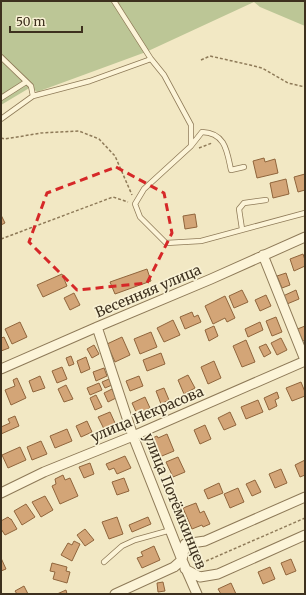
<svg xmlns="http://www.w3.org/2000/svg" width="306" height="595" viewBox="0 0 306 595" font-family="Merriweather,serif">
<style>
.cemetery{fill:#bcc696}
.building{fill:#d3a577;stroke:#90653c}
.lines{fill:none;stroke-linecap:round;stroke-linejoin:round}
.lane-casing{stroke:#8e7a58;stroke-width:6}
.street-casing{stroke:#8e7a58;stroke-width:11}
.path{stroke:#8e7a58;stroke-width:1.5;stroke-dasharray:3 2;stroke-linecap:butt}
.lane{stroke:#fcf4d8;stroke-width:4.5}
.street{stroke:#fcf4d8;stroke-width:9}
.marked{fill:none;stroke:#d62828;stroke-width:3;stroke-dasharray:8 5;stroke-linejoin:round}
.labels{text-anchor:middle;stroke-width:3.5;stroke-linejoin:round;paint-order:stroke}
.street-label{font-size:14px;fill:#3d301e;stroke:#f8f1d4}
</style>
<rect width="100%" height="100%" fill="#f2e8c4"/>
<path class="cemetery" d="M1 1H305V26L260 7 254 2 146 52 37 92 31 87 1 105Z"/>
<path class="building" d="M264 158 265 162 275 159 278 173 257 178 253 161Z
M305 174V190L298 192 294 177Z
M286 179 289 194 273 198 270 183Z
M195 214 197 227 185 229 183 216Z
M1 215 5 223 1 225Z
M303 254 305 260V266L294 271 290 259Z
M147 269 151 281 115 294 110 282Z
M286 273 290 285 282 288 277 276Z
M62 274 67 286 43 297 37 285Z
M242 290 248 302 234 308 229 296Z
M296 290 299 299 287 304 283 296Z
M74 293 80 305 70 310 64 298Z
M266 295 271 306 260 311 255 300Z
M225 296 235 318 227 322 225 318 213 324 205 306Z
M192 312 194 317 198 315 201 322 185 329 180 317Z
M276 317 282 332 272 336 266 321Z
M173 320 180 335 164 342 157 328Z
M20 322 27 337 12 344 5 329Z
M260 322 263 330 248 337 245 329Z
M214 326 218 336 209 341 205 330Z
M305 326V340L303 341 300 335 298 336 295 330Z
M151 332 157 347 140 354 134 339Z
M4 337 9 348 1 351V338Z
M122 337 130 355 115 362 107 344Z
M281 338 287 350 277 355 271 343Z
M246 340 255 362 242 367 233 346Z
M266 344 271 353 264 357 259 347Z
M94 345 99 354 92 358 87 349Z
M161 353 165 364 147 371 143 360Z
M71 356 74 364 69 366 66 358Z
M86 357 90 369 81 373 77 361Z
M214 361 221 378 208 384 201 367Z
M62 367 67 379 57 383 52 371Z
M104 368 107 376 96 381 93 372Z
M188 375 195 388 184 394 178 380Z
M40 376 45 388 33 392 29 381Z
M139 376 143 386 130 391 126 381Z
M17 378 26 398 11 405 5 390 15 386 13 380Z
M109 379 112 385 105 388 102 382Z
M301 382 305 392V396L292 401 286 388Z
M99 383 102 390 90 395 87 388Z
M66 385 73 399 64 402 58 389Z
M164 388 169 400 161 404 156 391Z
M112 389 116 398 108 402 104 393Z
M277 392 279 398 275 400 277 406 269 410 264 398Z
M96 395 102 407 95 410 90 398Z
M145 397 150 408 137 414 132 403Z
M258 400 263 412 246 419 241 407Z
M110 412 115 423 104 429 98 417Z
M230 412 236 425 224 430 218 418Z
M15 416 19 426 1 434V427L10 423 8 419Z
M87 421 92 432 81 437 76 426Z
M205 425 211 439 200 444 194 430Z
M67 429 72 441 55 448 50 436Z
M167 434 174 451 157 458 156 455 152 457 146 441 157 436 158 438Z
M41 441 47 454 32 460 27 447Z
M20 447 26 460 8 468 2 455Z
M125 456 131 468 117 474 114 468 109 470 106 464Z
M178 457 185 472 173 477 166 462Z
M305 460V475L300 477 295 465Z
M90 463 94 474 84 478 79 467Z
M281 469 287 483 275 488 269 474Z
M63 475 65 480 70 478 78 496 60 504 52 486 56 484 55 479Z
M124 478 129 491 117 495 112 482Z
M255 480 261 492 252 496 246 484Z
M219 483 223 493 208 499 204 490Z
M238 488 244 502 230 508 224 494Z
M45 496 53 510 41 517 32 502Z
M196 503 200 513 204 511 210 524 203 527 202 525 192 529 183 508Z
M26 504 35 517 22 525 14 511Z
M8 517 10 519H11L17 529 5 535 1 529V521Z
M117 517 123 534 109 539 102 522Z
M148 517 151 524 132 532 129 525Z
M85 529 94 540 85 546 77 535Z
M74 541 80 544 72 561 61 555 68 543 72 545Z
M154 546 160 560 142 568 137 558 143 556 141 552Z
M1 558 6 569 1 571Z
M291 559 296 571 286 575 281 563Z
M52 563 67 567 66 571 70 572 67 583 53 579 55 572 50 571Z
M270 567 275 579 263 584 258 572Z
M163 582 165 591 158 592 157 583Z
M231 583 236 594H221L218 589Z
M24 586 28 594H17L15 591Z
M66 590 67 594H57Z"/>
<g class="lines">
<defs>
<path id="lane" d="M114 1 151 59
M1 57 31 86 33 96
M1 98 26 82
M1 119 33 96 90 81 151 59 164 75 191 125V146L144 189 135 204 140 217 166 243 201 241 305 213
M191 146 202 132C226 133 227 152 231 170L244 167
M242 229 239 209 244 203 266 200
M104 562 122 546 135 540 171 530"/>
<path id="street" d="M263 255 305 360
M97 327 133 436 182 560 197 594
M1 369 97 327 211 279 305 237
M1 493 44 472 133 436 305 361
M185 569 200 577 218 574 305 535
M115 594 174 567 182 560 185 544 205 541 305 497"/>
</defs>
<use href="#lane" class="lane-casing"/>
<use href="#street" class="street-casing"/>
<path class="path" d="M201 60 210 56 250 65 262 68 288 83 305 87
M1 138 5 139 41 133 79 131 99 139 115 156 132 195
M199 148 212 143
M1 239 113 197 128 202
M197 565 305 518"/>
<use href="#lane" class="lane"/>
<use href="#street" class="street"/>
</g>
<path class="marked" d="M116 167 164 193 172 233 147 283 77 290 29 242 47 193Z"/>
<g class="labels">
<g class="street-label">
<text transform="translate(148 291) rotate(-23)" y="5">Весенняя улица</text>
<text transform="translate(147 414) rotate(-23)" y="5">улица Некрасова</text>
<text transform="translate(175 501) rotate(68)" y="5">улица Потёмкинцев</text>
</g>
</g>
<rect width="306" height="595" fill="none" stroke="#3d301e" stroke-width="4"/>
<path d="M10 26v6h72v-6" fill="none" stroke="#3d301e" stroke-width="2"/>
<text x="16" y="26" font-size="12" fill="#3d301e" stroke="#f8f1d4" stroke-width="3" paint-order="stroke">50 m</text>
</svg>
